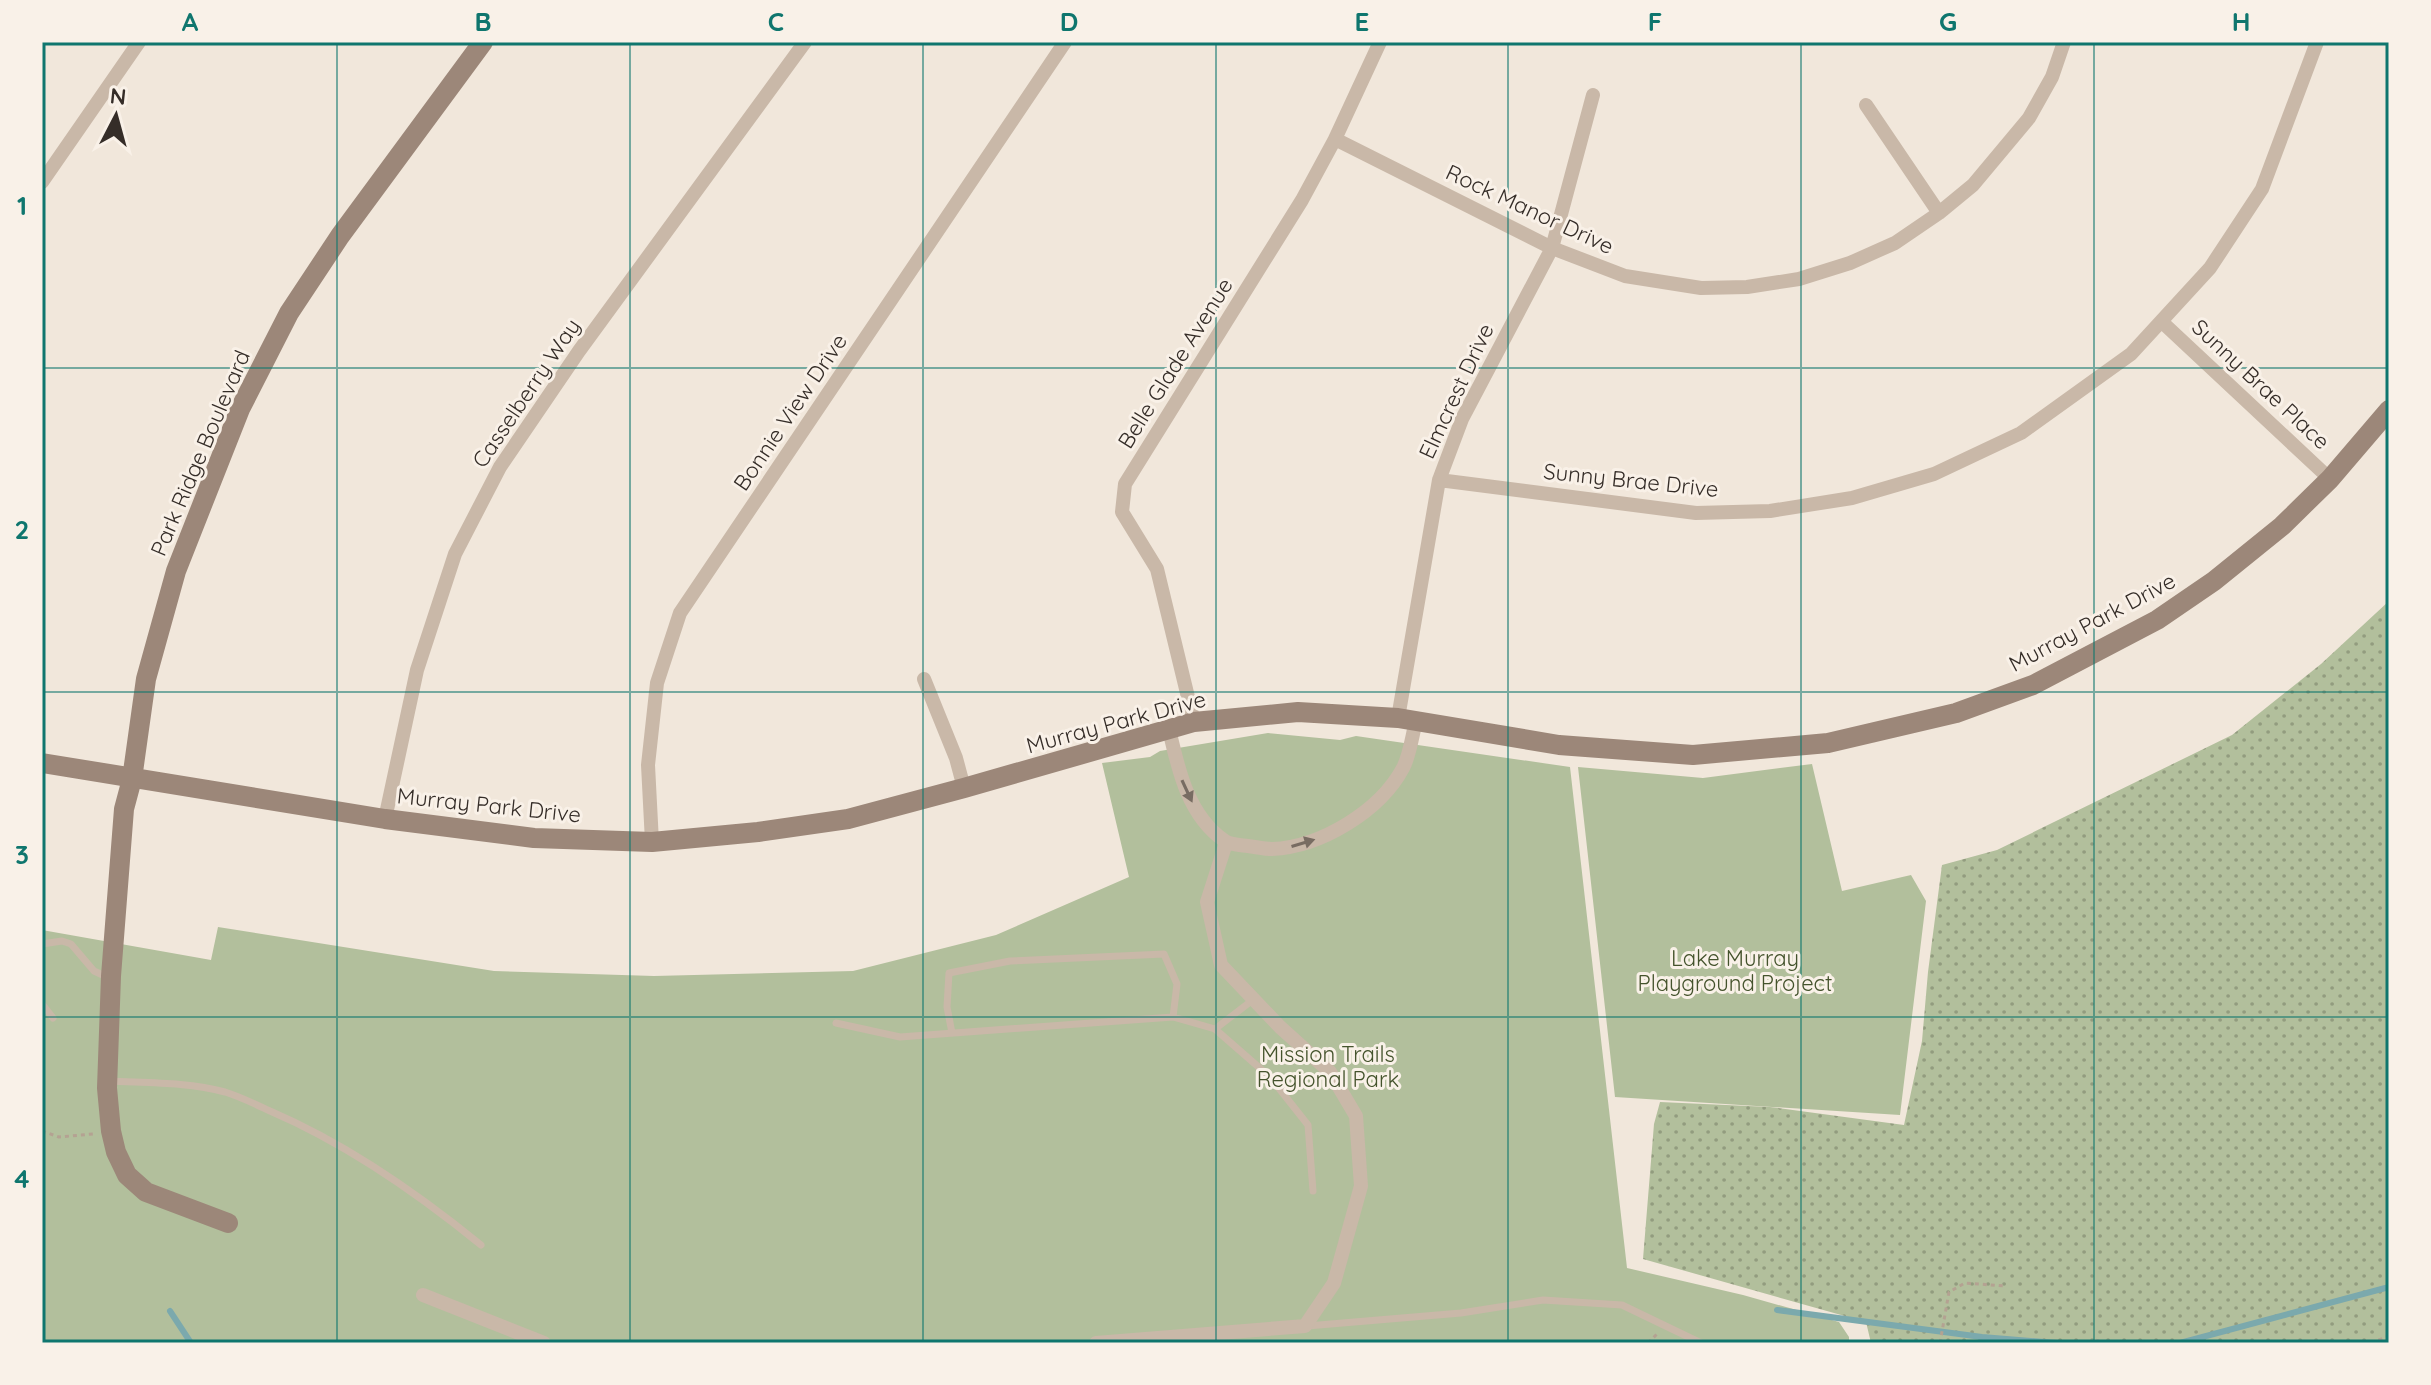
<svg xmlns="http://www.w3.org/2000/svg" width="2431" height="1385" viewBox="0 0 2431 1385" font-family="Quicksand,sans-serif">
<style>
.grass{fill:url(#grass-dots)}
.green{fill:#b2bf9c}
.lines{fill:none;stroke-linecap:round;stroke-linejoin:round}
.stream{stroke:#7ba9ad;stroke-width:6}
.path{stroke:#b4a292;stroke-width:3;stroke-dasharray:4 4;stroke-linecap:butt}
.lane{stroke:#c9b8a8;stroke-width:7}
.street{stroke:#c9b8a8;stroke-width:14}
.secondary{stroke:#9c8779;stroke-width:20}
.oneway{fill:#786c62}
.grid{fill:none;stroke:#0f766e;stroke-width:2;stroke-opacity:0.55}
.labels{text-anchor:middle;stroke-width:6;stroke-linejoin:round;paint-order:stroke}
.street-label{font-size:22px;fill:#352d28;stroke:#f9f1e8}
.park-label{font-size:22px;fill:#44532c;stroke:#f9f1e8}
.neatline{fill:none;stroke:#0f766e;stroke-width:3}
.grid-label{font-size:26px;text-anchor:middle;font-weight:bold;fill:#0f766e}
</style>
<defs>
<pattern id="grass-dots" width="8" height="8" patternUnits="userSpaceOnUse" patternTransform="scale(2)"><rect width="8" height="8" fill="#b2bf9c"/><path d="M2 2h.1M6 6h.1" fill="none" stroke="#929c7f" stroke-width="1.8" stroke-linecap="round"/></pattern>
</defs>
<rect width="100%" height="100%" fill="#f1e7db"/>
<path class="grass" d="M2389 601V1343H1871L1866 1322 1643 1259 1654 1124 1660 1102 1770 1107 1904 1125 1922 1041 1928 972 1942 865 1997 850 2232 735 2321 664Z"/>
<path class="green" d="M1268 733 1340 740 1356 736 1570 767 1627 1268 1743 1295 1839 1322 1849 1337V1343H42V930L211 960 218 927 494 971 654 976 853 971 996 935 1129 877 1102 763 1150 757 1160 751Z
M1812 764 1842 891 1911 875 1926 901 1900 1115 1615 1097 1578 767 1703 778Z"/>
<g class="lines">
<path class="stream" d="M1777 1310 1982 1337 2057 1343
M170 1311 191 1343
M2180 1343 2389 1287"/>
<path class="path" d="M42 1131 59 1137 93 1134
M1648 1343 1657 1334
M1940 1343 1949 1292 1965 1283 2005 1286
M2097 1343 2098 1339
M2371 1343 2389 1336"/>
<path class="lane" d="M42 944 62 941 71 944 94 971 109 978
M42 1004 53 1018
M836 1023 900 1037 1173 1017 1215 1029 1254 999
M1215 1029 1270 1077 1308 1125 1313 1191
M952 1033 947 1007 949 973 1010 961 1164 954 1177 984 1173 1017
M109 1081C148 1083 188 1082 225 1092 241 1097 255 1104 270 1111 347 1144 416 1192 481 1245
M1307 1326 1461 1313 1543 1300 1622 1305 1701 1343"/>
<path class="street" d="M1866 105 1939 213
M1335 139 1552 248 1625 276 1701 288 1747 287 1799 279 1850 263 1895 243 1939 213 1973 185 2029 118 2052 77 2064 42
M42 182 139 42
M2162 322 2330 479
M1439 480 1696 513 1770 511 1852 498 1934 474 2021 433 2131 354 2210 268 2262 189 2317 42
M924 679 956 758 964 788
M1398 718 1439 480 1462 419 1552 248 1593 95
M1194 722 1157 569 1122 512 1125 484 1302 200 1335 139 1380 42
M1169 729C1178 769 1188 816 1225 841 1231 845 1241 845 1248 846 1256 847 1265 849 1272 849 1321 847 1380 811 1403 768 1410 755 1412 736 1416 721
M385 819 417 670 455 554 500 467 579 351 805 42
M652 842 648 765 657 683 680 613 1065 42
M423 1295 544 1343
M1096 1343 1305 1326 1334 1283 1361 1186 1356 1116 1330 1072 1280 1027 1221 965 1207 902 1226 843"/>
<path class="secondary" d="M42 763 385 819 534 838 652 842 758 832 848 819 964 788 1194 722 1298 712 1398 718 1559 745 1693 755 1828 743 1956 713 2033 685 2157 620 2214 581 2282 526 2330 479 2389 410
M228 1223 146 1192 127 1175 116 1152 111 1131 107 1088 111 976 124 809 132 779 146 679 176 571 240 409 289 313 340 236 483 42"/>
</g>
<defs><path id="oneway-solid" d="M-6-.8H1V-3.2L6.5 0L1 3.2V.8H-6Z" transform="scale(2)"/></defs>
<g class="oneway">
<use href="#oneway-solid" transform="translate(1187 791) rotate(65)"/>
<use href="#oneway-solid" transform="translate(1303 843) rotate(-17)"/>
</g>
<path class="grid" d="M337 42V1343M630 42V1343M923 42V1343M1216 42V1343M1508 42V1343M1801 42V1343M2094 42V1343M42 368H2389M42 692H2389M42 1017H2389"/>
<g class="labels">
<g class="street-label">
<text transform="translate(1530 209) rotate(25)" y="8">Rock Manor Drive</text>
<text transform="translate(1175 363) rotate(-58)" y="8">Belle Glade Avenue</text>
<text transform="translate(2261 384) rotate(43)" y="8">Sunny Brae Place</text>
<text transform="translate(1456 391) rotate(-65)" y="8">Elmcrest Drive</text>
<text transform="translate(526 393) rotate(-56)" y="8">Casselberry Way</text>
<text transform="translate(790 412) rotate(-56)" y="8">Bonnie View Drive</text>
<text transform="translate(200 453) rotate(-67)" y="8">Park Ridge Boulevard</text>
<text transform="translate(1631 480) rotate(6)" y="8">Sunny Brae Drive</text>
<text transform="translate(2092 622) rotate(-28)" y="8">Murray Park Drive</text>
<text transform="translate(1116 722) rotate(-15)" y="8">Murray Park Drive</text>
<text transform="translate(489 805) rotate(6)" y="8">Murray Park Drive</text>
</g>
<g class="park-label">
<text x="1735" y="966">Lake Murray<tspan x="1735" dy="25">Playground Project</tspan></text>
<text x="1328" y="1062">Mission Trails<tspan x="1328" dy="25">Regional Park</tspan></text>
</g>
</g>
<rect width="2431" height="1385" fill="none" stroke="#f9f1e8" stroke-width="88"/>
<g transform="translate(116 116) rotate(6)" stroke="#f9f1e8" stroke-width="6" paint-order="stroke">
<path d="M0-6L14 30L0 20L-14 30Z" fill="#352d28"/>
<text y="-12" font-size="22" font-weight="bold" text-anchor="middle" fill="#352d28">N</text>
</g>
<rect x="44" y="44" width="2343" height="1297" class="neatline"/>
<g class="grid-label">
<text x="190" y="31">A</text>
<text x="483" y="31">B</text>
<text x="776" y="31">C</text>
<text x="1069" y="31">D</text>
<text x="1362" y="31">E</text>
<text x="1655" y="31">F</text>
<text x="1948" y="31">G</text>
<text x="2241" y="31">H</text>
<text x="22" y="215">1</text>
<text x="22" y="539">2</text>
<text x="22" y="864">3</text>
<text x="22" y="1188">4</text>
</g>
</svg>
